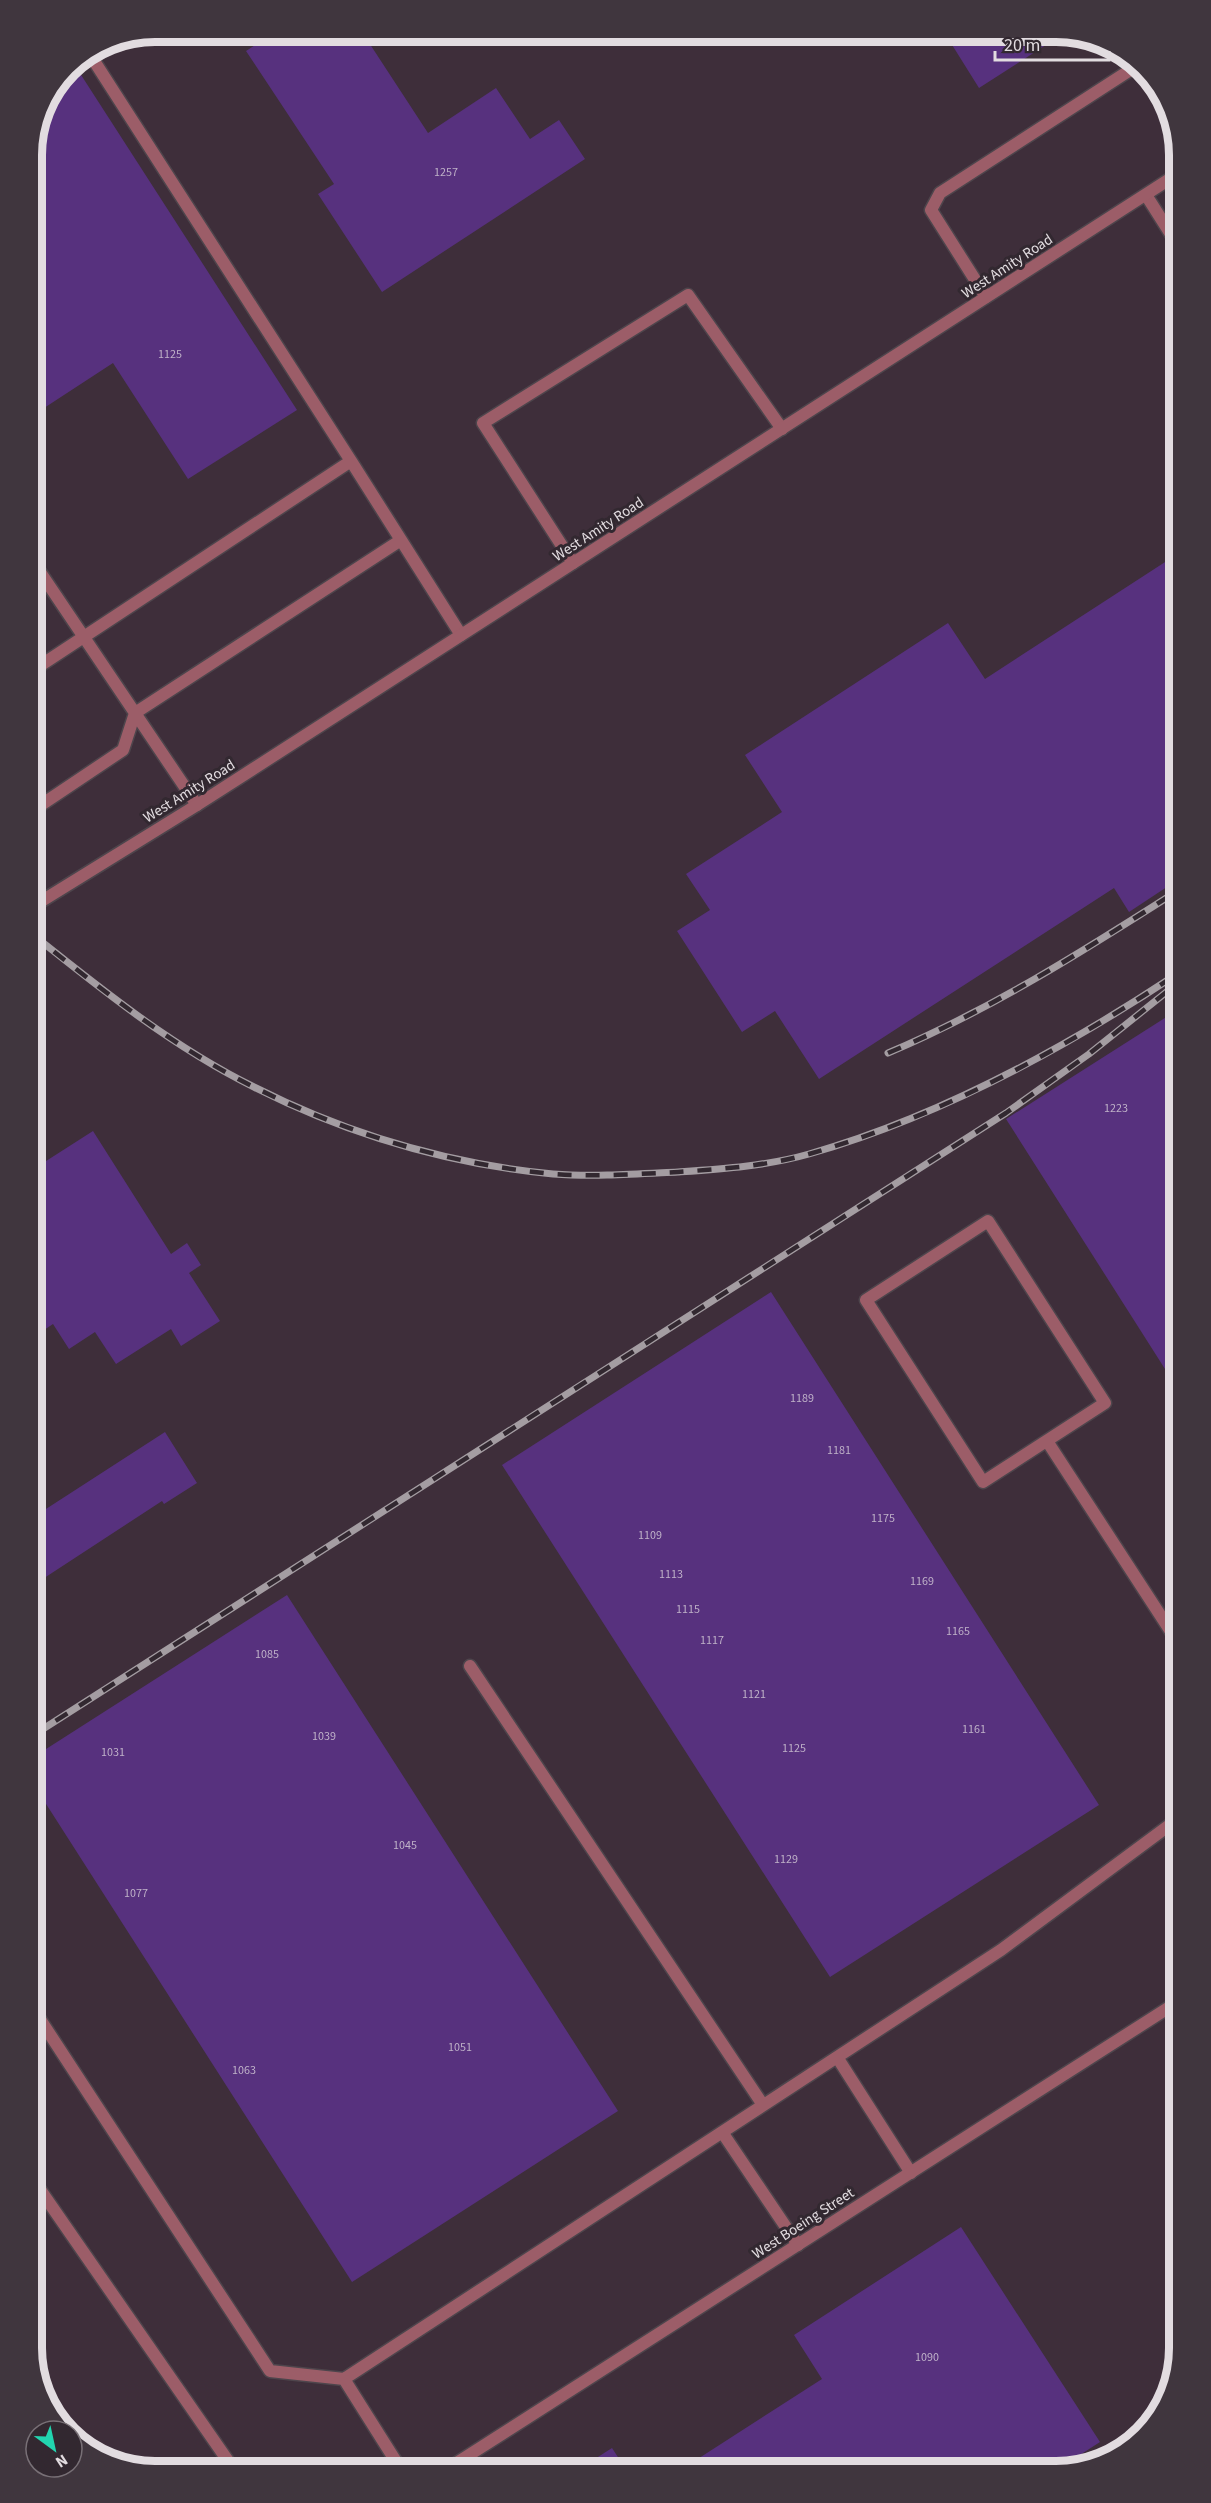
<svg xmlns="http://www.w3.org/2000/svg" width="1211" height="2503" viewBox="0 0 1211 2503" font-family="'Source Sans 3',sans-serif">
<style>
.built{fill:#3e2e3a}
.building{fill:#57317e}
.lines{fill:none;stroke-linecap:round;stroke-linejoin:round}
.lane-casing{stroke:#4e454c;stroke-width:15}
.street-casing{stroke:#4e454c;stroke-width:15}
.lane{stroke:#9c5d68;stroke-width:12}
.street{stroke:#9c5d68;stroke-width:12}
.rail-casing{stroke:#a49da2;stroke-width:7}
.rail{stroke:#322830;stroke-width:4.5;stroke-dasharray:14;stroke-linecap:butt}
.labels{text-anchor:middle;stroke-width:6;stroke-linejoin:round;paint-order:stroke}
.number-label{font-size:12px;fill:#bfb1c8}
.street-label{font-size:15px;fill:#e2dce0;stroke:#322830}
.rim{fill:none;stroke:#e2dce0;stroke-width:8}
</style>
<rect width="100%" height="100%" fill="#322830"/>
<path class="built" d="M155 32H1065L1131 57 1170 108 1179 155V2349L1159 2417 1103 2462 1056 2471H147L80 2446 72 2436V2431H68L41 2395 32 2348V147L44 101 68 67 108 41Z"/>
<path class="building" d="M275 32H362L428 133 496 88 530 139 559 120 585 159 382 292 318 194 334 184 246 51Z
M944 32H1066L979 88Z
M74 64 297 410 188 479 113 363 41 410 32 395V147L44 101 68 67Z
M1179 553V879L1129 912 1114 888 819 1079 775 1011 742 1032 677 931 710 910 686 874 782 812 745 755 948 623 985 679Z
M1179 1009V1391L1006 1119Z
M93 1131 171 1254 187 1243 201 1265 189 1273 220 1321 181 1346 171 1329 116 1364 95 1332 69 1349 53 1324 32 1338V1170Z
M771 1292 1099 1805 830 1977 502 1465Z
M165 1432 197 1483 164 1504 162 1501 32 1586V1518Z
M287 1595 618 2111 352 2282 32 1782V1758Z
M961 2227 1100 2442 1055 2471H679L822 2379 794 2335Z
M612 2448 627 2471H576Z"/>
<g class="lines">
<defs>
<path id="lane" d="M1146 195 1179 247
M986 297 931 210 940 193 1138 65
M351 461 401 540
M32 560 135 713 401 540 461 635
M573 563 483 423 688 295 782 429
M32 671 351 461 89 53
M135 713 197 805
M32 811 123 750 135 713
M988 1221 1105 1403 983 1482 866 1300Z
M1047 1441 1179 1644
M470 1666 763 2105
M32 2007 270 2371 344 2379
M837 2057 911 2173
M722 2132 798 2245
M32 2178 235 2471
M402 2471 344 2379 1001 1950 1179 1818"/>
<path id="street" d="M32 907 197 805 1179 173
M444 2471 1179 2001"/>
</defs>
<use href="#lane" class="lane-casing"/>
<use href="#street" class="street-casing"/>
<use href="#lane" class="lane"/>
<use href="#street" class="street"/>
<defs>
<path id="rail" d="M32 934C102 990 173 1047 254 1087 347 1134 448 1164 553 1174 594 1177 637 1174 678 1172 721 1169 767 1166 809 1154 939 1117 1062 1050 1174 976
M888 1053C992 1009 1085 950 1179 890
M32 1736 1006 1113 1089 1054 1179 982"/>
</defs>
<use href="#rail" class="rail-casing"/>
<use href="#rail" class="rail"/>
</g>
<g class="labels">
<g class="number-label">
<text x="446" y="176">1257</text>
<text x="170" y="358">1125</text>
<text x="1116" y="1112">1223</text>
<text x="802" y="1402">1189</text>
<text x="839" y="1454">1181</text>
<text x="883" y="1522">1175</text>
<text x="650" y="1539">1109</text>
<text x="671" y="1578">1113</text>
<text x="922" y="1585">1169</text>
<text x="688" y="1613">1115</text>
<text x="958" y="1635">1165</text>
<text x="712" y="1644">1117</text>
<text x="267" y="1658">1085</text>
<text x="754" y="1698">1121</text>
<text x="974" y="1733">1161</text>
<text x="324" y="1740">1039</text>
<text x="794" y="1752">1125</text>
<text x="113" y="1756">1031</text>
<text x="405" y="1849">1045</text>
<text x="786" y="1863">1129</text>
<text x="136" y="1897">1077</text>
<text x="460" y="2051">1051</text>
<text x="244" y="2074">1063</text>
<text x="927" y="2361">1090</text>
</g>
<g class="street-label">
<text transform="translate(1007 266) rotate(-33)" y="5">West Amity Road</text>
<text transform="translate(598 529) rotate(-33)" y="5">West Amity Road</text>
<text transform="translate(189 791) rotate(-32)" y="5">West Amity Road</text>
<text transform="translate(803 2223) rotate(-33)" y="5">West Boeing Street</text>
</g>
</g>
<path d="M0 0H1211V2503H0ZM155 42H1056A113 113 0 0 1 1169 155V2348A113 113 0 0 1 1056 2461H155A113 113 0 0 1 42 2348V155A113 113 0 0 1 155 42Z" fill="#40363e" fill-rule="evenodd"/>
<path class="rim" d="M155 42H1056A113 113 0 0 1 1169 155V2348A113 113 0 0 1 1056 2461H155A113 113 0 0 1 42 2348V155A113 113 0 0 1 155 42Z"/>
<g transform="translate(54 2449) rotate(147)"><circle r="28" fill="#322830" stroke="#787076" stroke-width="1.5"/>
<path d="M0-4.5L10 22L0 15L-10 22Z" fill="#22d5af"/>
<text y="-9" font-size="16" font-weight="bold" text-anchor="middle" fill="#e2dce0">N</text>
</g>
<path d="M995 51v9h114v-9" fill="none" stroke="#e2dce0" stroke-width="3"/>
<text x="1004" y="51" font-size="18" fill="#e2dce0" stroke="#322830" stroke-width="4.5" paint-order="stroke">20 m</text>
</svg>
